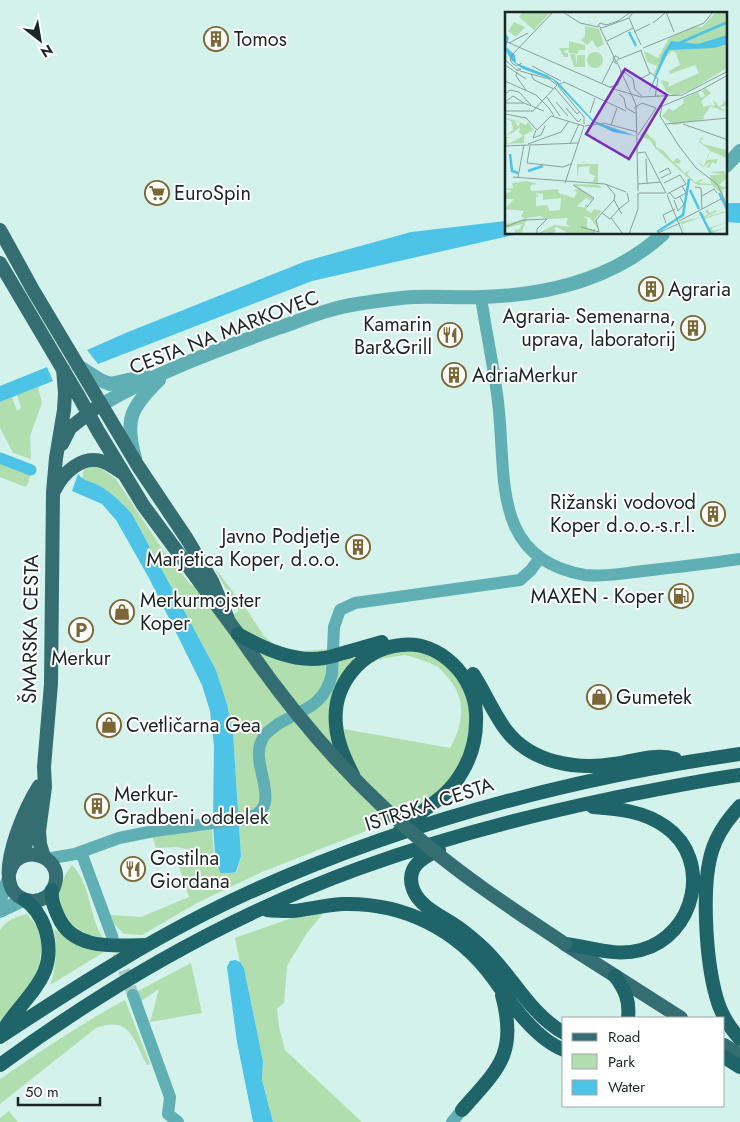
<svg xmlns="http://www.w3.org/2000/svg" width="740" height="1122" viewBox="0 0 740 1122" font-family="Jost,sans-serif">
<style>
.green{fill:#b1deae;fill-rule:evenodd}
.water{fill:#4dc3e7}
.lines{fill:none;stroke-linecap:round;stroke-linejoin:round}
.canal{stroke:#4dc3e7;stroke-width:11}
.minor-tunnel{stroke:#aec9c4;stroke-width:12;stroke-dasharray:12 6;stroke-linecap:butt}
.minor{stroke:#5fafb5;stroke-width:12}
.tertiary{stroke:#5fafb5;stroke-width:14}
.primary{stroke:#356e72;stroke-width:14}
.trunk{stroke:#1e6468;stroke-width:14}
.primary-bridge{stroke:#356e72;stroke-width:14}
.trunk-bridge{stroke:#1e6468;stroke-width:14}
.labels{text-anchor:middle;stroke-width:4;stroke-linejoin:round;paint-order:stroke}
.poi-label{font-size:20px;fill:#1a2624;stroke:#fff;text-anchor:start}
.street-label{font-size:20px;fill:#1a2624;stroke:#fff}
.inset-river{fill:none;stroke:#4dc3e7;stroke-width:2.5}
.inset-road{fill:none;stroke:#89a09c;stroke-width:1}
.view{fill:#7b2cbf;fill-opacity:0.15;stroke:#7b2cbf;stroke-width:2.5}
.inset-edge{fill:none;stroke:#1a2624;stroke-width:2.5}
</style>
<rect width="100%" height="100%" fill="#d3f2ec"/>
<path class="green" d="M38 387 42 403 30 436 31 459 13 453 0 428V402L12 397 17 411 21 408 17 395Z
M0 462 31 472 28 484 25 487 0 477Z
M93 467 100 468 115 478 161 547 190 584 196 587 221 622 239 611 215 570 218 572 249 613 264 636 274 644 285 648 302 651 329 649 347 652 359 663 381 656 409 650 424 652 438 659 462 680 472 713 469 740 460 762 444 787 411 812 389 822 262 872 197 903 142 935 124 934 112 922 111 915 141 917 189 897 179 867H195L191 850 177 847 156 848 152 836 212 830 214 854 220 873H230L237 872 241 856 233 733 227 704 216 670 132 514 82 479 84 469ZM405 655C416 658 427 661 438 667 442 670 445 675 449 679 467 700 463 725 450 748L344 729C336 703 351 675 374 662 383 657 395 657 405 655Z
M72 865C93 888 88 915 103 938 98 936 90 936 85 933 54 917 52 891 72 865Z
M325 911 307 933 287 966 284 1003 277 1009 279 1027 285 1050 362 1122H273L262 1080 263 1061 244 968 240 962 235 938 297 916Z
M27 914 38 928 42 942 38 975 0 1023V930C7 920 15 917 27 914Z
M54 929 85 947 104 952 50 985C57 966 57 950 54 929Z
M191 963 202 1013 150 1022 159 989 141 1001 136 992Z
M125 1000 150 1064 147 1065C133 1040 131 1015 96 1028L0 1104V1079C41 1051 82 1023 125 1000Z
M9 1111 18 1122H0V1118Z"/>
<path class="water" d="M726 203H740V223L726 222Z
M506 221V234H536L513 235 312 281 98 364 87 350 128 332 306 261 411 232Z
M47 367 53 381 0 402V386Z
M78 474C84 482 91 481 98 485 111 492 122 503 132 514L216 670 227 704 233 733 241 856 236 872 230 873H220L215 854 213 823 214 746 210 711 202 685 149 578 116 520 102 504 72 491Z
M235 960 240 962 244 968 263 1061 262 1080 273 1122H253L237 1042 227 967 230 961Z"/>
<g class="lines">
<path class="canal" d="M0 458 31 470"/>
<path class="minor-tunnel" d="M112 936 133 995"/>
<path class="minor" d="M481 297C486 332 494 367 498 402 507 476 490 559 585 575 601 577 619 574 635 572 670 568 705 564 740 559
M81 852 112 936
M46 859 75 854 119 838 154 831 245 819C288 808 248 766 262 740 265 732 272 729 278 724 303 709 324 707 332 674L334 627 340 610 355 603 520 580 531 570 539 559
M133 995 170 1097 168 1114 178 1122
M452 1122 462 1110"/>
<path class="tertiary" d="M726 166 740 151
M78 366 100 380 110 384 146 376
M101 405C155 373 219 349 278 328 304 319 330 308 357 304 376 301 395 298 414 297 436 296 459 298 482 297 548 295 613 280 663 234
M135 458C124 420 131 407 159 380
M0 899 9 879
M0 911 23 900"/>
<path class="primary" d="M0 230 33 290 138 466 187 539 212 581 228 619
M0 263 78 395 98 431 143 505 238 634
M62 444 70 428 94 409
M54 491C63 473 82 454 104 462 110 464 116 469 121 472
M23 856 33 814
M44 857 40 844 39 831 45 787 44 767 51 684 53 492 56 458 64 410 65 393 63 369
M9 874C16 841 64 854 55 884 49 907 16 906 10 884 3 859 25 808 39 786
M565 944 681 1018
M724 1045 740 1055"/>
<path class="trunk" d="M347 652 382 642
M473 674C485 692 493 713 506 730 531 763 576 770 614 764 633 761 656 753 675 759
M353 775C345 759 337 742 336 725 332 685 361 649 401 645 440 640 475 677 476 714 477 735 473 754 462 772 445 802 419 809 399 832
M740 806C728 819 717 834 712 851 701 886 706 960 716 996 720 1012 729 1027 740 1039
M439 850C423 857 405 867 413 889 419 907 444 917 459 928 466 933 473 939 480 945 510 971 528 1013 564 1033
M52 890C51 900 54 907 58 916 72 950 114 946 144 945
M267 910C275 911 284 911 293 911 310 909 326 905 342 904 403 902 457 929 493 978 510 1002 535 1039 564 1050
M565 944C591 947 614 957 641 950 695 936 713 860 666 827 644 811 619 809 593 807
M615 976C625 990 630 1000 628 1018
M1 1034C21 997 61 979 45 928 41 917 35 907 25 900
M0 1037C80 984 162 932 250 892 406 822 571 778 740 754
M724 1057 740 1067
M0 1065C109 985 233 914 360 868 443 838 527 816 613 798 655 790 697 781 740 775
M462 1110C498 1069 518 1054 502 995"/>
<path class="primary-bridge" d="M238 634C291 713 355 787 429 847 472 883 519 913 565 944"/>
<path class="trunk-bridge" d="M238 634C263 648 294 663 324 658 332 657 339 654 347 652"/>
</g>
<defs>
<symbol id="building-ring" viewBox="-11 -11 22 22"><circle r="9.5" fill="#fff" stroke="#7c6636" stroke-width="1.5"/><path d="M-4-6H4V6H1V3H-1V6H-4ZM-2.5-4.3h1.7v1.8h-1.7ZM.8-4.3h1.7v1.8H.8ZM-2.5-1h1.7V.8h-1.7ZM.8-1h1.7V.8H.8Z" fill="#7c6636"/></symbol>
<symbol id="supermarket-ring" viewBox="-11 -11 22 22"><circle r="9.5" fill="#fff" stroke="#7c6636" stroke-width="1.5"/><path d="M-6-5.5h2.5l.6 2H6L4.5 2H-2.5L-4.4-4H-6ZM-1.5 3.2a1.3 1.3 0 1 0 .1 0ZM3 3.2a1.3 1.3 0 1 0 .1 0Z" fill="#7c6636"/></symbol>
<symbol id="restaurant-ring" viewBox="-11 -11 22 22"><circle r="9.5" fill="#fff" stroke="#7c6636" stroke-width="1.5"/><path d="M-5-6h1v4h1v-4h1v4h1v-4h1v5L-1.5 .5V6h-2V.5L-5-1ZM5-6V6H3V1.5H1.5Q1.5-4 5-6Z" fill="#7c6636"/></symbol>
<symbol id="fuel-ring" viewBox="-11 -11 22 22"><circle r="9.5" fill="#fff" stroke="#7c6636" stroke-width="1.5"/><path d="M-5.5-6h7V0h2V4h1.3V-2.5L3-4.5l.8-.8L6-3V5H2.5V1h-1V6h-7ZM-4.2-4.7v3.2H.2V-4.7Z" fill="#7c6636"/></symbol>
<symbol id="shop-ring" viewBox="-11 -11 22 22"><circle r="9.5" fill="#fff" stroke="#7c6636" stroke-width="1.5"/><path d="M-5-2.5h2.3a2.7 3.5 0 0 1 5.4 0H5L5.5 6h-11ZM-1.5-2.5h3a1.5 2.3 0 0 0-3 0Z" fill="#7c6636"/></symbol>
<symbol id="parking-ring" viewBox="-11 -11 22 22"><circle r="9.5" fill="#fff" stroke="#7c6636" stroke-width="1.5"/><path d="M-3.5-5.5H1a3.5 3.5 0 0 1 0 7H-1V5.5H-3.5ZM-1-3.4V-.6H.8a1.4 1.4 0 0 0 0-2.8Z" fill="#7c6636"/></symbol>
</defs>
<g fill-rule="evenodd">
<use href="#building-ring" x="202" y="25" width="28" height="28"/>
<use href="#supermarket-ring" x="143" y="179" width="28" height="28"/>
<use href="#building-ring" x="637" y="275" width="28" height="28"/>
<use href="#building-ring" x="679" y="314" width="28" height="28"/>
<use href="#restaurant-ring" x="436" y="321" width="28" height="28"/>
<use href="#building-ring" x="440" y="361" width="28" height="28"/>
<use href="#building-ring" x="699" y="500" width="28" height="28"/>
<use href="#building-ring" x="344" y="533" width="28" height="28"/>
<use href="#fuel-ring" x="667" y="582" width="28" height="28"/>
<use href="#shop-ring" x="108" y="598" width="28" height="28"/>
<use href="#parking-ring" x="67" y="616" width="28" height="28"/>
<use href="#shop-ring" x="585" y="683" width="28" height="28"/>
<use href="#shop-ring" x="95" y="711" width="28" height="28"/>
<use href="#building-ring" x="83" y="792" width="28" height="28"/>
<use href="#restaurant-ring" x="119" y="855" width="28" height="28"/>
</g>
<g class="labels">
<g class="poi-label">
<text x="234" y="46">Tomos</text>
<text x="174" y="200">EuroSpin</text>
<text x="668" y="296">Agraria</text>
<text x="676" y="323" text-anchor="end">Agraria- Semenarna,<tspan x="676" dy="23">uprava, laboratorij</tspan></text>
<text x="432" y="331" text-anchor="end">Kamarin<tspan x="432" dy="23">Bar&amp;Grill</tspan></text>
<text x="472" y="382">AdriaMerkur</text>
<text x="696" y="509" text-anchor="end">Rižanski vodovod<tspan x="696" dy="23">Koper d.o.o.-s.r.l.</tspan></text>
<text x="340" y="543" text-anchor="end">Javno Podjetje<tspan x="340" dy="23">Marjetica Koper, d.o.o.</tspan></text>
<text x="664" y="603" text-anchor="end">MAXEN - Koper</text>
<text x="140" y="607">Merkurmojster<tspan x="140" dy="23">Koper</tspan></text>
<text x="81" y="665" text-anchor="middle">Merkur</text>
<text x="616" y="704">Gumetek</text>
<text x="126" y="732">Cvetličarna Gea</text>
<text x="114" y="801">Merkur-<tspan x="114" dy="23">Gradbeni oddelek</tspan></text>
<text x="150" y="865">Gostilna<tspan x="150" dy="23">Giordana</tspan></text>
</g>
<g class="street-label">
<text transform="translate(224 332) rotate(-21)" y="7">CESTA NA MARKOVEC</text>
<text transform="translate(30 629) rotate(-89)" y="7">ŠMARSKA CESTA</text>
<text transform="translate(429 804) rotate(-18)" y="7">ISTRSKA CESTA</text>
</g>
</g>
<g transform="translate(505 12)">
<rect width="222" height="222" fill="#d3f2ec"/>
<path d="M18 0H44L45 1 29 18 14 5ZM211 0H222V56L186 78 169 84 151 85 152 81 154 85 167 83 161 79 156 68 164 70 163 75 194 61 190 53 165 62 164 59 175 53 171 41 167 39 158 48 151 65 149 62 152 54 142 50 139 39 153 46 164 26 189 14 197 15ZM9 10 20 15 11 25 3 19ZM80 14 94 17 99 32 92 36 87 28 82 33 76 28 80 24ZM64 29 80 33V38H72L74 39 72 42 64 41 63 37 58 40 63 41V45H59L54 36H64ZM82 48a8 8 0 1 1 16 0a8 8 0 1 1-16 0ZM65 42H70L72 54V43H80V55H69ZM201 76 206 81 196 89 199 95 206 93 210 94 208 87 214 95 219 91 218 87 222 93 215 95 221 100 206 94 198 105 200 107 169 113 157 104 164 96 168 99 179 91 178 87 193 80 196 86 200 84 197 79ZM0 106 9 108 13 115 15 111 10 109V108L21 113 23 110 29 118 19 123V131L0 132V125H7L1 126 3 132 18 124 14 120 15 115 9 120 0 124 8 118 7 110ZM139 118 151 130V135L158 138 168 150 172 146 176 149 174 152 169 150 180 161 186 157 182 162 190 170 200 166 194 171 206 172 205 163H218L205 160 219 159 222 166 214 173 222 176 217 178 222 203 221 200 199 207 201 210 222 203 201 210 202 213 222 207 202 213 203 216 222 210 207 216 208 219 222 215 205 222 197 205 177 212 180 222 175 210 200 204 204 201H200L202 197 205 201 209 199V193V198L213 199 198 206 221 199 216 181 207 173H193L189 171 150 136 145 128 135 124 138 120 140 122ZM196 125 199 127 195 128 198 132 222 138V146L205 139 202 148 213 147 211 152 207 150 204 156 202 155 205 150 198 155 194 152 193 150 199 154 205 138 194 130ZM72 152H93V171H87L90 164 84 161 85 154 74 155 72 166ZM22 169 33 172 26 173 25 178 29 179 53 177 54 181 69 186 72 180 68 178 74 177 68 172 100 173H93L97 175 94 176 72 174 88 186 86 189 81 186 72 194 80 196V192L83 194 81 198 86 201 89 197 97 199 90 207 94 218 85 206 78 204 82 207V217H91L89 222H65L52 215 48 217 51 218 49 221 53 222H43V220L32 222 49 213 66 215 61 212 63 206 42 207 35 204 22 206 16 222H12L14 219 10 222V217L13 218 18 212 1 216 0 208 2 212 20 207 16 204 19 199 0 197 9 187H0V182L7 179 0 177 8 176 7 171ZM31 181 38 182V188L56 186 55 198 45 199 42 193 31 194V185H34Z" fill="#b1deae" fill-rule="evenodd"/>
<path d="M0 21 4 26 1 35 10 43 11 51 42 63 53 70 89 109 131 124 108 120 88 110 48 68 18 57 6 48 0 37ZM222 23V32L209 36 164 38 143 83 158 42 166 29 193 32Z" fill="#4dc3e7"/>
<path class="inset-river" d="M124 20 131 34M172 32 223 10M5 142 7 159 13 161M23 159 38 154M185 178 194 197M214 181 223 199M195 200 206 222M152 220 178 203 184 167"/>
<path class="inset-road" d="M58 0 75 11 93 15M126 0 113 9 101 13 95 11 93 14 97 16 124 6 128 0M161 0 169 20M124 6 136 33M148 11 160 1M95 16 109 45M129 20 145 12M0 29 109 77 136 85 177 83 223 59M102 29 128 16M4 31 23 21M138 36 199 11 208 0M8 42 5 48 8 52 12 54 17 51M6 44 48 0M109 45 111 50 114 46 111 44H110V45H109L108 46 109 50 112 52M114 47 137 38M0 48 13 59 16 57H12M112 50 131 93 133 179M0 53 21 67M27 54 56 69M117 58 128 67 130 78 137 84M15 59 44 67 52 73M12 60 11 64 21 78M145 60 153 67 150 85M26 62 29 68 49 77M135 67 145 62 136 39M0 69 31 83 44 96 49 104M97 71 108 49M53 73 59 70 121 99M53 74 79 105V112M105 75 113 73 116 59M50 76 72 102 75 99M0 82 5 78 14 80 26 93M114 82 119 86 121 96 132 102M41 84 55 104M0 90 8 84 19 91M51 90 63 104M0 91H19L39 99M157 94 155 104 174 134 191 156 212 172 223 195M155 95 196 78 223 63M61 96 73 110 76 107M129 96 137 91 151 96M0 99H28L52 73M85 101 90 86M0 102 21 106 32 118 46 104 79 114M161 112 223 106M178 112 223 128M106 113 112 96M80 114 99 111 132 120M31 118 28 126 36 123 40 114M133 123 151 96M23 132 56 120 64 109M65 132 74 112M0 134 73 131M25 134 22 151 58 155 66 152M132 141 140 140 161 181M141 147 142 172M154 161 163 156 166 161 156 166M8 165 100 172 121 180M13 165 19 133M60 171 79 114M159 171 175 163 181 172 162 182M101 172 110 183 109 188 114 197 124 189 122 181M133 172 156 170M68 173 89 186 82 195M134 181H160M165 181 170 187 181 181 177 174M162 183 178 222M197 184 209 177 212 181M109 188 97 201 105 207 114 197 117 202M169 188 173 199 179 192 175 185M197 197 216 187M106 206 118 222M174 209 197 197 196 176 190 175M161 211 158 203 170 197M0 215 18 208 42 207 32 217V222M76 215 94 220 91 208 97 201M124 222 133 197V181M151 222 175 211"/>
<path class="view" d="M120 57 162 83 124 147 81 122Z"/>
<rect width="222" height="222" class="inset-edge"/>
</g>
<rect x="562" y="1017" width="162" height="90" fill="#ffffff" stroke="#a3a8a7"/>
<rect x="572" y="1033" width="25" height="8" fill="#356e72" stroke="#a3a8a7"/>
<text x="608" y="1042" font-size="15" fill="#1a2624">Road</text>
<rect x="572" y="1054" width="25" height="15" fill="#b1deae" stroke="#a3a8a7"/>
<text x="608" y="1067" font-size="15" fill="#1a2624">Park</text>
<rect x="572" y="1080" width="25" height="15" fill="#4dc3e7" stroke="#a3a8a7"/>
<text x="608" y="1092" font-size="15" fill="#1a2624">Water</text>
<g transform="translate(40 40) rotate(149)" stroke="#ffffff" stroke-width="4" paint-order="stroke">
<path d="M0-4L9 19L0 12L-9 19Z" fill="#1a2624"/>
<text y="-8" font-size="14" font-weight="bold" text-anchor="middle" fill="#1a2624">N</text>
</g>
<path d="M18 1097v8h82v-8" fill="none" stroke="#1a2624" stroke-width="2.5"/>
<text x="25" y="1097" font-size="15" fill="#1a2624" stroke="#ffffff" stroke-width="4" paint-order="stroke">50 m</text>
</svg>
